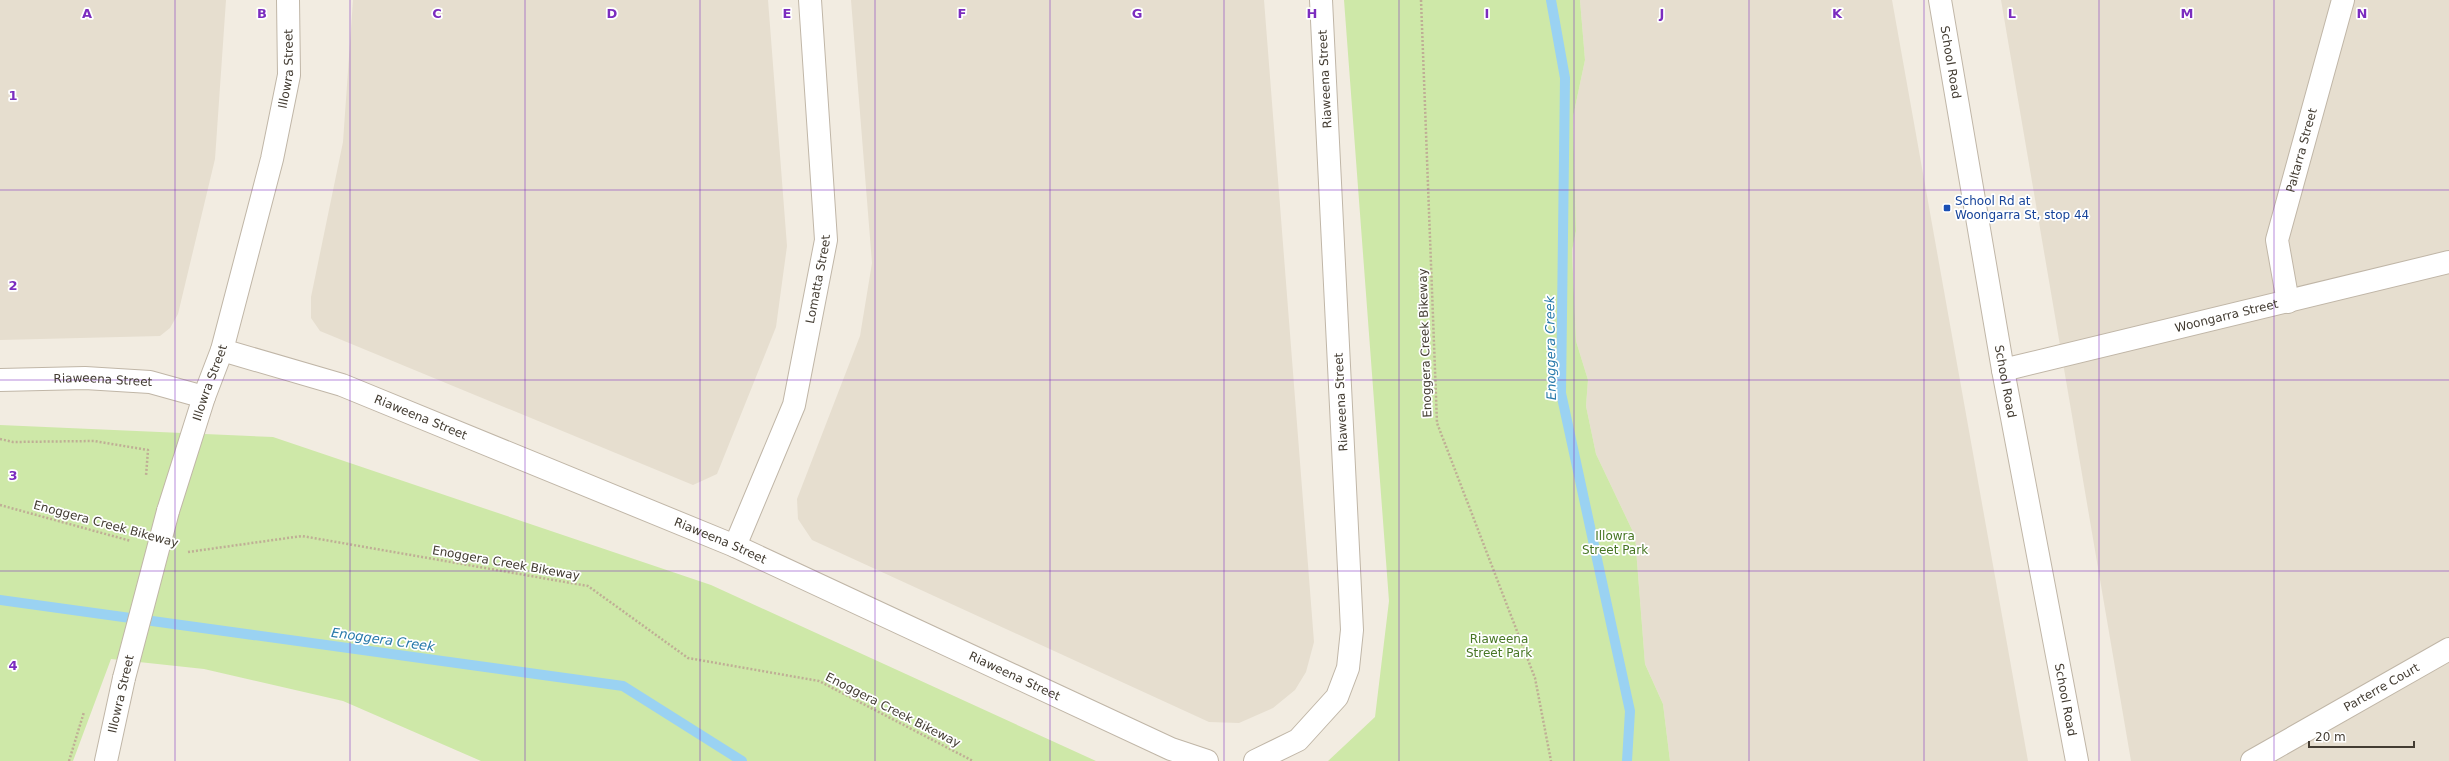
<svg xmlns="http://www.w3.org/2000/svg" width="2449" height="761" viewBox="0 0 2449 761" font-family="'DejaVu Sans',sans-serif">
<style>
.residential{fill:#e6decf}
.green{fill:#cee8a8}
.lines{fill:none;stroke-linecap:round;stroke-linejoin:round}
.stream{stroke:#9ad2f2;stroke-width:10}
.minor-casing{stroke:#c0b6a7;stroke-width:24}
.tertiary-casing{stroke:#c0b6a7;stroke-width:24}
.path{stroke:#bfae95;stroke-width:2.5;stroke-dasharray:2 2;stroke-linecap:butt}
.minor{stroke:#fff;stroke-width:22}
.tertiary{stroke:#fff;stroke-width:22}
.tertiary-bridge-casing{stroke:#c0b6a7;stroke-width:24;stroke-linecap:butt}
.tertiary-bridge{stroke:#fff;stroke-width:22}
.grid{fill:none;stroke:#7b2cbf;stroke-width:1;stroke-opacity:0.55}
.transit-dot{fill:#1a4fb4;stroke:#fff;stroke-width:1.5}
.labels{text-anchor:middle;stroke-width:3.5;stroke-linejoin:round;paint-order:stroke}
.street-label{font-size:12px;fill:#433c32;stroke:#fff}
.transit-label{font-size:12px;fill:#164399;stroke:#fff;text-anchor:start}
.park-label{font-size:12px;fill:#477624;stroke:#fff}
.water-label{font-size:13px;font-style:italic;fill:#2779aa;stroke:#fff}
.grid-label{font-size:13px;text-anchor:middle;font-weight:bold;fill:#7b2cbf;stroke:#fff;stroke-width:3.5;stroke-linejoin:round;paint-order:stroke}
</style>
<rect width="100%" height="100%" fill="#f2ece1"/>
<path class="residential" d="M0 0H226L215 159 178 314 170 328 160 336 0 340Z
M353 0H768L787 246 776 327 717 474 693 485 320 331 311 318V297L343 142Z
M851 0H1264L1314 642 1306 672 1295 690 1273 708 1239 723 1209 722 812 540 798 519 797 499 860 336 872 263Z
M1580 0H1892L2028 761H1670L1663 704 1645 664 1635 536 1596 454 1586 406 1588 380 1576 341 1572 251 1576 231 1573 117 1585 60Z
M2001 0H2449V761H2131Z"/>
<path class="green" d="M1344 0H1580L1585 60 1573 117 1576 231 1572 251 1576 341 1588 380 1586 406 1596 454 1635 536 1645 664 1663 704 1670 761H1328L1375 717 1389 601Z
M0 425 273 437 711 585 1096 761H481L343 701 204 669 111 659 73 761H0Z"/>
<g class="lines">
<path class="stream" d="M1551 0 1565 78 1561 393 1630 711 1627 761
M0 600 623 686 742 761"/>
<defs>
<g id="minor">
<path id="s1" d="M1940 0 2003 370 2077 761"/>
<path id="s2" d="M2288 302 2277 240 2343 0"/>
<path id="s3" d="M222 350 342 385 735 546 1171 749 1207 761"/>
<path id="s4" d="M2003 370 2449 262"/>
<path id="s5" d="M0 380 85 378 150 382 204 397"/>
<path id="s6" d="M735 546 794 405 826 240 810 0"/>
<path d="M1255 761 1298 740 1337 697 1348 668 1352 630 1321 0"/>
<path id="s7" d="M2252 761 2449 649"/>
</g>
<g id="tertiary">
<path id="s8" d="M168 511 204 397 222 350 272 159 289 75 288 0"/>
<path d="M106 761 124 678"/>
</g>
</defs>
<use href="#minor" class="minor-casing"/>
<use href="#tertiary" class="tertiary-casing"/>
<path class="path" d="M1421 0 1437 423 1535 678 1551 761
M0 439 13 442 94 441 148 450 146 476
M0 505 131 541
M188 552 302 536 588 586 688 658 819 681 973 761
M69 761 84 712"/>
<use href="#minor" class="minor"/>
<use href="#tertiary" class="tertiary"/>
<defs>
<path id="tertiary-bridge" d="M124 678 168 511"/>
</defs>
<use href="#tertiary-bridge" class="tertiary-bridge-casing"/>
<use href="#tertiary-bridge" class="tertiary-bridge"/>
</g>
<path class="grid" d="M175 0V761M350 0V761M525 0V761M700 0V761M875 0V761M1050 0V761M1224 0V761M1399 0V761M1574 0V761M1749 0V761M1924 0V761M2099 0V761M2274 0V761M0 190H2449M0 380H2449M0 571H2449"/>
<rect class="transit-dot" x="1943" y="204" width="8" height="8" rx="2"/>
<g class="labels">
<g class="street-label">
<text dy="4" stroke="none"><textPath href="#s1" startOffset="63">School Road</textPath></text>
<text dy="4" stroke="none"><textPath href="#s8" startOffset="459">Illowra Street</textPath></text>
<text transform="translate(1325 79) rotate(-93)" y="4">Riaweena Street</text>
<text dy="4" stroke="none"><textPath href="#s2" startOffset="156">Paltarra Street</textPath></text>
<text dy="4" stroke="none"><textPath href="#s6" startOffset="281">Lomatta Street</textPath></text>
<text dy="4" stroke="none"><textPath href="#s4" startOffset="230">Woongarra Street</textPath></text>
<text transform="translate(1425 343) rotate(-92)" y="4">Enoggera Creek Bikeway</text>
<text dy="4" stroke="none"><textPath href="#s1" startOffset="387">School Road</textPath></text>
<text dy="4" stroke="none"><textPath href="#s5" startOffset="103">Riaweena Street</textPath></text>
<text dy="4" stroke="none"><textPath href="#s8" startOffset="135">Illowra Street</textPath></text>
<text transform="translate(1341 402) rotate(-93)" y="4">Riaweena Street</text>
<text dy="4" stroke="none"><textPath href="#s3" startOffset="210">Riaweena Street</textPath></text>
<text transform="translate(106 524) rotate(15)" y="4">Enoggera Creek Bikeway</text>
<text dy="4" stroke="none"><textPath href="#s3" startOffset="534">Riaweena Street</textPath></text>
<text transform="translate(506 563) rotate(10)" y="4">Enoggera Creek Bikeway</text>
<text dy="4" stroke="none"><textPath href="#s3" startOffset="858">Riaweena Street</textPath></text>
<text dy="4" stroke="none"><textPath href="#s7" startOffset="149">Parterre Court</textPath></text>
<text transform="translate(121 694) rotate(-77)" y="4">Illowra Street</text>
<text dy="4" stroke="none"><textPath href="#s1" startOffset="711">School Road</textPath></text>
<text transform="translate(893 710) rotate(27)" y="4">Enoggera Creek Bikeway</text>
</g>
<g class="transit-label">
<text x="1955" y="205">School Rd at<tspan x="1955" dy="14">Woongarra St, stop 44</tspan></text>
</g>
<g class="park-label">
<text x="1615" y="540">Illowra<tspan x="1615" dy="14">Street Park</tspan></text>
<text x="1499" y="643">Riaweena<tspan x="1499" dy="14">Street Park</tspan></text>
</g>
<g class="water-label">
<text transform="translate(1550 348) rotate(-91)" y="5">Enoggera Creek</text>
<text transform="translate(383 639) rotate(8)" y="5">Enoggera Creek</text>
</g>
</g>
<g class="grid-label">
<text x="87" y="18">A</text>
<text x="262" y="18">B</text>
<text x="437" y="18">C</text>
<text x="612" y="18">D</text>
<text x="787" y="18">E</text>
<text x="962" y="18">F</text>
<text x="1137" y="18">G</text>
<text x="1312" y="18">H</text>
<text x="1487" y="18">I</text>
<text x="1662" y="18">J</text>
<text x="1837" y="18">K</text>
<text x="2012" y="18">L</text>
<text x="2187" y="18">M</text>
<text x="2362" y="18">N</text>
<text x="13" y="100">1</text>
<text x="13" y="290">2</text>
<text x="13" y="480">3</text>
<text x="13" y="670">4</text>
</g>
<path d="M2309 741v6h105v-6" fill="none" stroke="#433c32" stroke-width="2"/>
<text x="2315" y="741" font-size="12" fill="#433c32" stroke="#ffffff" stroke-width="3" paint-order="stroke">20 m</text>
</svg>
